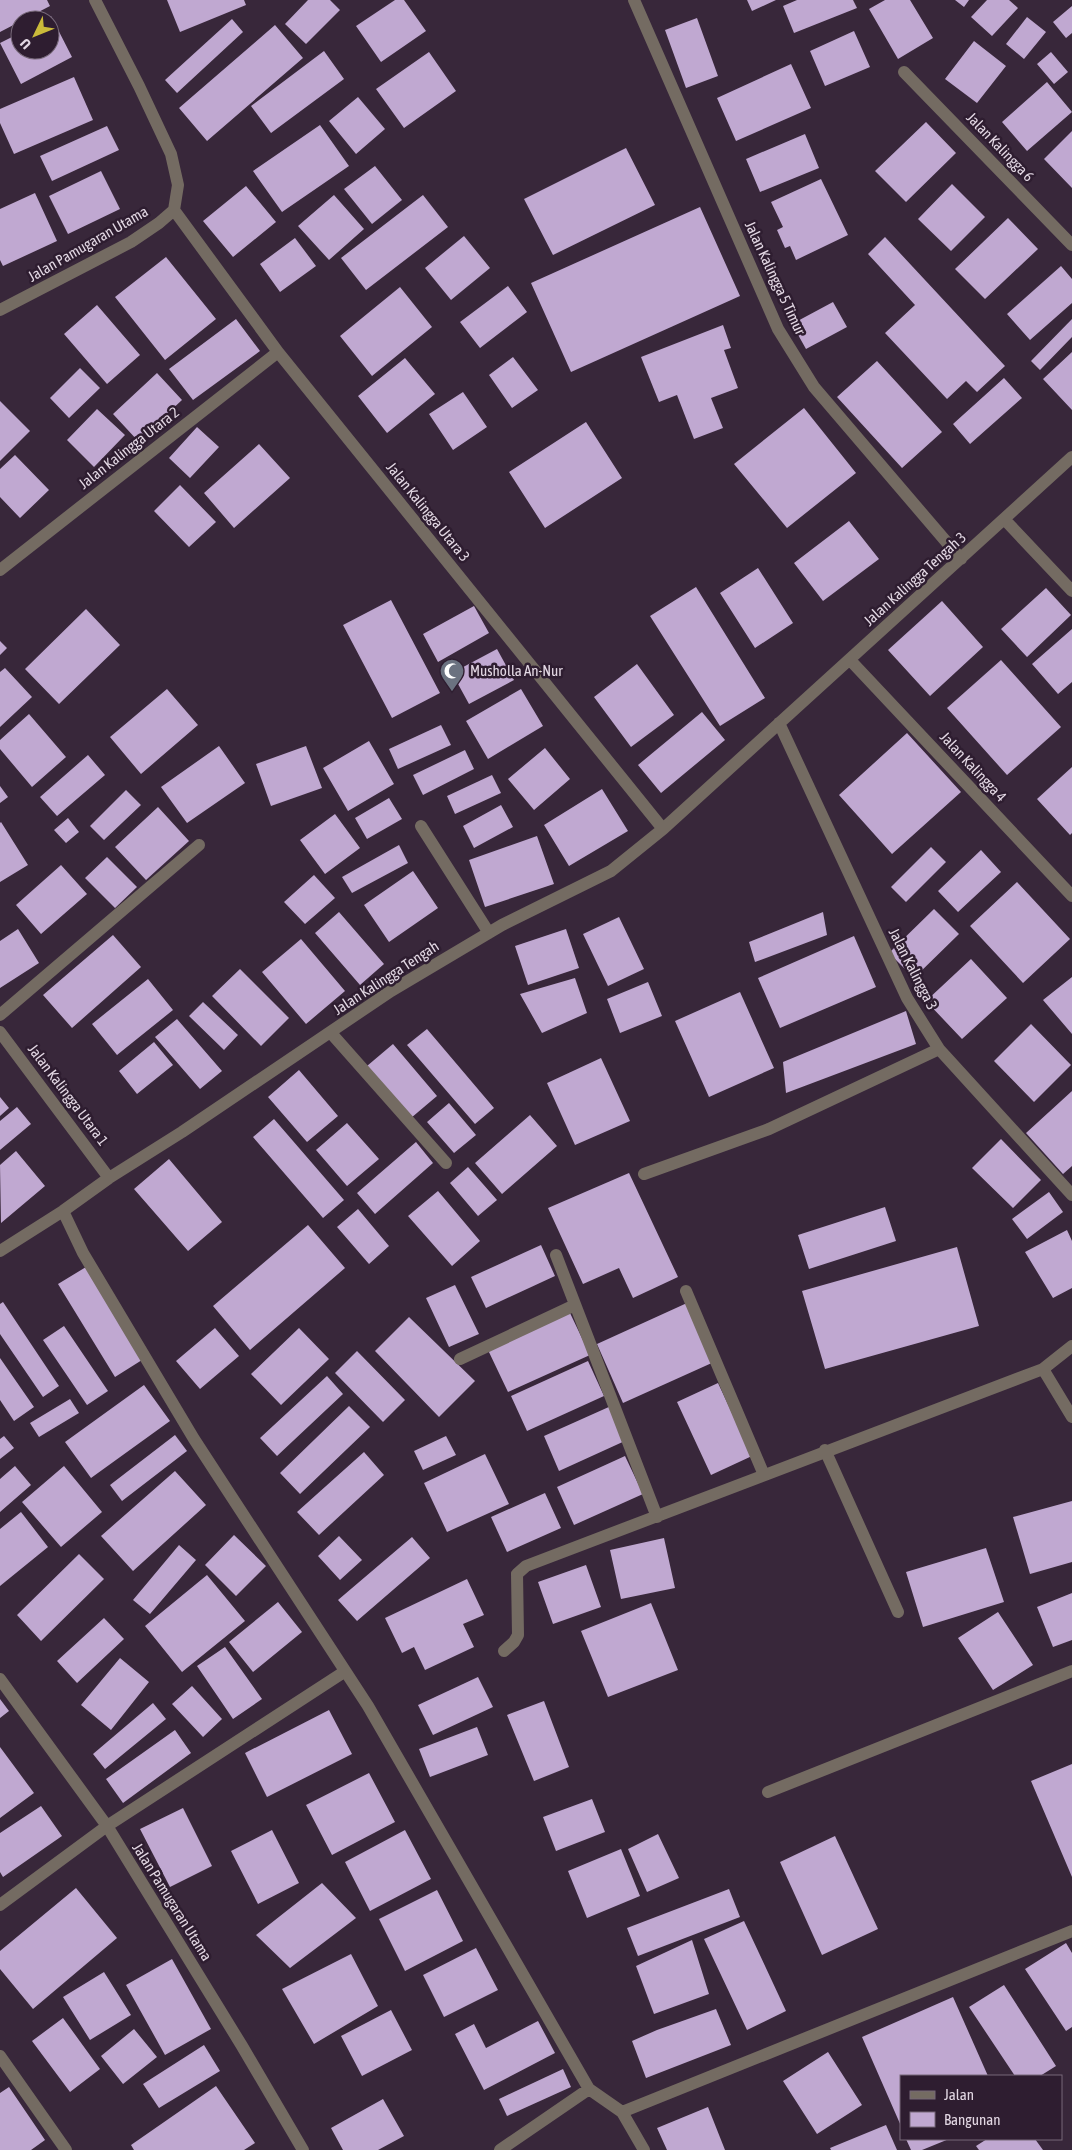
<svg xmlns="http://www.w3.org/2000/svg" width="1072" height="2150" viewBox="0 0 1072 2150" font-family="'Asap Condensed',sans-serif">
<style>
.building{fill:#c0a8d1}
.lines{fill:none;stroke-linecap:round;stroke-linejoin:round}
.minor{stroke:#746b62;stroke-width:12}
.labels{text-anchor:middle;stroke-width:5;stroke-linejoin:round;paint-order:stroke}
.street-label{font-size:15px;fill:#e3d8e4;stroke:#2e1d30}
.poi-label{font-size:15px;fill:#e3d8e4;stroke:#2e1d30;text-anchor:start}
</style>
<rect width="100%" height="100%" fill="#38273a"/>
<path class="building" d="M0 0H47L50 6 0 32Z
M167 0H244L246 5 180 32Z
M308 0H330L340 10 306 44 285 24Z
M395 0H404L426 31 381 62 356 26Z
M747 0H776L752 11Z
M797 0H853L857 8 794 33 783 6Z
M885 0H910L933 38 898 59 869 9Z
M955 0H969L964 7Z
M987 0H1009L1018 8 992 36 971 17Z
M1072 6V33L1066 38 1053 22Z
M51 16 72 57 21 84 0 43 20 33V50H50V20H44Z
M1027 17 1046 32 1024 59 1006 44Z
M697 18 718 76 686 88 665 30Z
M232 19 243 32 177 93 165 80Z
M275 25 303 58 207 141 179 108Z
M854 31 870 67 825 86 810 51Z
M974 41 1006 66 977 103 945 79Z
M324 51 344 79 271 133 251 106Z
M429 52 456 91 404 128 376 89Z
M1051 52 1068 72 1054 84 1037 64Z
M791 64 811 108 736 141 717 98Z
M74 77 93 120 14 154 0 123V109Z
M1047 82 1072 112 1027 151 1002 122Z
M358 97 385 129 356 154 329 121Z
M926 122 956 153 906 202 875 171Z
M320 125 349 166 282 212 253 171Z
M107 126 119 150 52 181 40 156Z
M1072 131V188L1044 159Z
M805 134 819 168 760 192 746 159Z
M626 148 655 205 553 255 524 199Z
M375 166 402 200 372 224 344 189Z
M101 171 120 209 68 234 49 196Z
M821 179 848 235 796 260 790 246 785 248 777 230 783 227 771 202Z
M952 184 985 217 951 251 918 219Z
M246 186 276 222 233 257 203 221Z
M35 193 57 241 3 266 0 260V209Z
M334 195 364 229 329 260 298 226Z
M423 195 448 227 366 290 341 258Z
M700 207 740 296 571 372 531 283Z
M1008 218 1038 249 985 299 955 269Z
M464 236 490 268 451 300 425 268Z
M885 237 1005 366 977 392 966 381 947 399 885 333 915 305 868 254Z
M295 238 316 266 280 292 260 264Z
M166 257 216 319 165 360 115 297Z
M1061 266 1072 279V303L1030 340 1007 314Z
M508 286 527 312 480 348 460 322Z
M400 287 432 327 372 376 340 336Z
M833 302 847 327 806 349 792 324Z
M97 305 140 355 107 384 64 334Z
M236 319 260 351 193 400 169 369Z
M1072 319V337L1040 370 1031 361Z
M723 325 731 348 724 350 738 388 711 398 723 428 694 439 677 395 659 402 641 357Z
M1072 352V410L1043 379Z
M513 357 538 390 512 408 489 375Z
M405 358 435 394 387 433 358 396Z
M877 361 942 432 902 468 837 397Z
M80 368 100 388 69 418 50 398Z
M157 373 182 400 138 441 113 414Z
M1004 378 1022 398 970 444 953 424Z
M463 392 487 427 453 450 429 414Z
M0 401 30 431 0 461Z
M804 408 856 473 787 528 734 464Z
M97 409 125 435 94 467 67 440Z
M586 422 622 478 545 528 509 472Z
M197 427 219 447 190 478 169 458Z
M259 444 290 478 234 528 204 493Z
M15 455 49 490 20 518 0 497V469Z
M180 485 216 522 189 547 154 511Z
M849 521 879 559 823 601 794 563Z
M758 568 793 623 755 648 720 593Z
M696 587 765 698 720 726 650 616Z
M1046 588 1071 615 1027 657 1001 629Z
M391 600 440 693 392 718 343 625Z
M942 601 983 647 930 696 888 650Z
M474 606 489 633 438 662 423 634Z
M86 609 120 645 59 704 25 669Z
M1072 629V682L1058 694 1032 664Z
M0 641 7 648 0 655Z
M497 649 514 680 469 704 452 673Z
M1001 660 1061 727 1007 775 947 708Z
M637 664 674 715 631 747 594 697Z
M5 668 32 697 0 727V672Z
M167 689 198 725 141 774 110 737Z
M521 689 543 726 488 759 466 721Z
M702 712 725 740 661 793 638 765Z
M29 714 66 757 32 787 0 749V740Z
M441 725 451 745 398 769 389 749Z
M907 733 961 792 892 854 839 795Z
M369 741 394 784 348 811 323 768Z
M219 746 245 783 187 823 161 787Z
M306 746 322 788 271 806 256 764Z
M545 748 570 779 534 810 508 779Z
M465 750 474 769 423 795 413 775Z
M88 755 105 775 57 816 40 797Z
M1072 767V833L1070 835 1037 799Z
M492 775 501 793 455 814 447 796Z
M0 786 8 797 0 803Z
M602 789 628 831 569 866 544 825Z
M126 790 141 805 104 840 90 826Z
M389 798 402 819 367 839 355 818Z
M501 805 513 827 474 848 463 826Z
M158 807 189 841 146 880 115 847Z
M335 814 360 848 325 874 300 840Z
M68 818 79 832 66 843 54 830Z
M1 822 28 865 0 882V823Z
M537 836 554 884 485 907 469 860Z
M399 845 408 863 352 893 342 877Z
M931 847 946 862 906 902 891 887Z
M981 850 1001 872 958 912 938 891Z
M107 857 137 887 115 908 85 878Z
M61 865 87 894 41 934 16 905Z
M413 871 438 908 389 942 364 905Z
M314 875 335 898 305 924 284 902Z
M1017 882 1070 939 1023 983 970 926Z
M934 909 959 934 914 978 889 953Z
M339 912 384 964 360 985 315 933Z
M823 912 827 935 755 962 749 942Z
M619 917 644 969 608 986 583 934Z
M18 929 39 963 0 988V941Z
M566 929 579 968 528 985 515 946Z
M113 935 141 967 72 1028 43 995Z
M854 936 876 987 780 1028 758 978Z
M301 939 345 991 306 1024 262 972Z
M971 959 1007 998 962 1039 926 1001Z
M240 969 289 1018 261 1046 212 996Z
M1072 977V1034L1043 1000Z
M575 978 587 1013 542 1033 520 994Z
M148 979 173 1010 117 1055 92 1024Z
M648 982 662 1016 620 1033 607 999Z
M740 992 774 1068 709 1097 675 1021Z
M203 1002 238 1035 224 1050 189 1016Z
M906 1011 916 1044 786 1093 783 1062Z
M177 1019 222 1071 200 1089 155 1037Z
M1031 1024 1071 1065 1034 1102 994 1061Z
M427 1029 494 1108 475 1124 407 1045Z
M154 1042 173 1065 137 1094 119 1071Z
M393 1044 437 1096 411 1118 367 1066Z
M601 1058 630 1121 575 1145 547 1083Z
M299 1070 338 1116 307 1142 268 1097Z
M1072 1091V1166L1063 1174 1026 1133Z
M0 1097 9 1108 0 1116Z
M449 1103 476 1135 454 1153 427 1122Z
M17 1107 31 1124 0 1150V1121Z
M530 1115 557 1146 502 1194 475 1163Z
M274 1119 344 1200 323 1218 253 1137Z
M347 1123 379 1159 347 1186 316 1150Z
M1001 1139 1041 1180 1013 1208 972 1168Z
M416 1142 433 1163 375 1214 357 1193Z
M16 1151 45 1186 1 1223 0 1165Z
M169 1159 222 1222 188 1251 134 1189Z
M468 1167 497 1200 478 1216 450 1183Z
M629 1173 678 1277 633 1298 619 1268 583 1284 548 1208Z
M438 1191 480 1241 452 1266 408 1216Z
M1049 1192 1063 1212 1027 1239 1012 1219Z
M885 1207 896 1241 809 1269 798 1235Z
M358 1209 389 1246 369 1264 337 1227Z
M308 1225 345 1268 250 1350 213 1306Z
M1067 1230 1072 1241V1288L1053 1298 1025 1252Z
M541 1245 555 1276 486 1308 471 1277Z
M957 1247 979 1326 825 1369 802 1291Z
M86 1267 142 1360 115 1377 58 1284Z
M455 1285 479 1334 449 1347 426 1298Z
M3 1302 59 1386 43 1397 0 1334V1304Z
M687 1303 714 1362 623 1403 597 1344Z
M570 1313 590 1355 508 1392 488 1350Z
M409 1317 475 1381 439 1417 375 1351Z
M64 1326 108 1391 87 1405 43 1340Z
M215 1328 239 1356 200 1389 176 1361Z
M299 1328 329 1359 281 1405 251 1374Z
M357 1351 405 1400 383 1422 335 1373Z
M0 1358 34 1407 14 1421 0 1400Z
M588 1361 604 1396 527 1431 511 1396Z
M327 1376 343 1394 277 1456 260 1438Z
M718 1383 752 1456 711 1475 677 1402Z
M144 1385 170 1421 91 1478 65 1442Z
M70 1399 79 1413 39 1437 30 1423Z
M349 1406 370 1427 300 1494 280 1473Z
M611 1406 627 1440 559 1471 544 1436Z
M175 1435 187 1451 122 1501 110 1485Z
M4 1436 14 1448 0 1459V1439Z
M446 1436 456 1455 423 1470 414 1451Z
M364 1452 384 1475 319 1535 297 1512Z
M485 1454 509 1504 447 1532 424 1483Z
M625 1456 643 1494 574 1525 557 1487Z
M15 1466 31 1485 0 1512V1479Z
M64 1466 102 1512 61 1547 22 1502Z
M175 1471 206 1505 133 1571 101 1536Z
M545 1493 561 1528 507 1552 491 1517Z
M1072 1501V1562L1030 1574 1013 1517Z
M21 1512 48 1547 0 1586V1529Z
M234 1535 266 1566 236 1596 205 1565Z
M339 1536 362 1560 340 1580 318 1556Z
M412 1537 430 1558 357 1621 338 1600Z
M664 1538 675 1588 621 1599 610 1550Z
M179 1545 196 1560 150 1614 133 1600Z
M986 1548 1004 1602 923 1627 906 1572Z
M79 1554 104 1579 41 1641 17 1615Z
M586 1565 601 1607 553 1624 538 1582Z
M207 1575 245 1621 182 1672 145 1626Z
M467 1579 484 1615 463 1624 474 1647 425 1670 414 1647 402 1653 385 1618Z
M1072 1593V1640L1053 1647 1037 1607Z
M278 1602 302 1632 253 1672 229 1642Z
M651 1603 678 1670 608 1697 581 1631Z
M998 1612 1033 1665 993 1690 958 1638Z
M104 1618 124 1639 77 1683 57 1661Z
M225 1647 262 1699 233 1719 197 1666Z
M120 1658 149 1682 111 1730 81 1705Z
M478 1677 493 1707 433 1735 418 1705Z
M192 1686 222 1719 203 1737 172 1704Z
M0 1699 9 1711 0 1718Z
M544 1701 569 1767 534 1781 507 1715Z
M153 1703 166 1719 105 1769 93 1754Z
M329 1710 352 1754 267 1797 245 1753Z
M477 1727 488 1755 430 1777 419 1749Z
M175 1730 191 1753 123 1803 106 1779Z
M0 1747 34 1793 0 1818Z
M1072 1764V1877L1031 1781Z
M369 1773 395 1822 332 1855 306 1805Z
M592 1799 605 1832 556 1851 543 1817Z
M41 1806 62 1836 3 1877 0 1872V1833Z
M183 1808 212 1866 170 1887 140 1829Z
M272 1830 299 1883 258 1904 231 1851Z
M405 1830 431 1879 370 1911 345 1862Z
M658 1834 679 1878 647 1892 628 1849Z
M835 1836 878 1929 822 1955 780 1862Z
M621 1849 640 1896 587 1918 568 1871Z
M322 1883 356 1918 290 1968 256 1935Z
M76 1888 117 1938 33 2009 0 1969V1951Z
M729 1889 740 1917 638 1956 627 1928Z
M437 1890 463 1941 405 1971 379 1919Z
M744 1921 786 2011 747 2030 704 1939Z
M692 1940 709 1994 654 2014 636 1966Z
M1066 1943 1072 1953V2027L1066 2031 1025 1969Z
M476 1948 498 1990 444 2017 423 1975Z
M351 1954 378 2006 314 2044 282 1989Z
M172 1959 211 2029 165 2055 126 1985Z
M104 1972 131 2015 90 2040 63 1997Z
M1004 1985 1056 2066 1040 2076H1015L969 2007Z
M953 1997 988 2076H901V2126L862 2037Z
M716 2009 731 2045 646 2078 632 2041 657 2030Z
M391 2010 412 2050 362 2076 341 2036Z
M63 2018 100 2069 70 2092 32 2041Z
M538 2021 555 2053 484 2090 455 2034 474 2024 486 2048Z
M134 2029 157 2057 123 2084 101 2056Z
M204 2045 220 2071 159 2108 143 2084Z
M828 2052 862 2105 817 2134 783 2081Z
M563 2069 571 2087 507 2116 499 2099Z
M216 2086 255 2143 244 2150H134L131 2145Z
M9 2087 45 2140 31 2150H0V2093Z
M383 2099 404 2136 378 2150H343L331 2128Z
M708 2107 725 2150H667L657 2128Z
M886 2125 897 2150H831L830 2148Z
M906 2139H949L922 2150H911Z
M987 2139H1035L1043 2150H979L976 2146Z"/>
<g class="lines">
<path class="minor" d="M634 0 778 329 814 387 961 559
M904 72 1072 245
M174 210 278 352 663 829
M0 310 131 242 159 223 174 210 178 185 171 154 139 86 95 0
M1005 520 1072 591
M0 570 278 352
M850 660 1072 896
M779 723 907 998 939 1049 1072 1195
M421 826 489 933
M0 1015 199 845
M0 1032 109 1178
M331 1033 446 1163
M644 1174 769 1129 939 1049
M63 1211 83 1253 194 1439 368 1706 589 2089 622 2112 644 2150
M0 1251 63 1211 109 1178 182 1132 391 991 502 925 611 871 663 829 1072 457
M556 1255 657 1517
M686 1291 764 1475
M460 1359 575 1305
M1043 1369 1072 1417
M825 1450 898 1612
M504 1651 514 1642 518 1635 517 1574 526 1566 1043 1369 1072 1346
M0 1679 107 1826 242 2046 303 2150
M768 1792 1072 1671
M0 1905 107 1826 344 1672
M0 2056 66 2150
M622 2112 1072 1931
M500 2150 589 2089"/>
</g>
<defs>
<symbol id="mosque-pin" viewBox="-11 -11 22 30"><path d="M0 17L-7.5 6A9.5 9.5 0 1 1 7.5 6Z" fill="#6b7280" stroke="#2e1d30"/><path d="M3.5-4.9A6 6 0 1 0 3.5 4.9A5 5 0 1 1 3.5-4.9Z" fill="#fff"/></symbol>
</defs>
<g fill-rule="evenodd">
<use href="#mosque-pin" x="438" y="657" width="28" height="38"/>
</g>
<g class="labels">
<g class="street-label">
<text transform="translate(1000 147) rotate(46)" y="5">Jalan Kalingga 6</text>
<text transform="translate(88 244) rotate(-30)" y="5">Jalan Pamugaran Utama</text>
<text transform="translate(775 278) rotate(65)" y="5">Jalan Kalingga 5 Timur</text>
<text transform="translate(129 448) rotate(-38)" y="5">Jalan Kalingga Utara 2</text>
<text transform="translate(428 512) rotate(51)" y="5">Jalan Kalingga Utara 3</text>
<text transform="translate(915 579) rotate(-42)" y="5">Jalan Kalingga Tengah 3</text>
<text transform="translate(973 767) rotate(47)" y="5">Jalan Kalingga 4</text>
<text transform="translate(913 969) rotate(63)" y="5">Jalan Kalingga 3</text>
<text transform="translate(386 978) rotate(-33)" y="5">Jalan Kalingga Tengah</text>
<text transform="translate(68 1095) rotate(53)" y="5">Jalan Kalingga Utara 1</text>
<text transform="translate(172 1902) rotate(58)" y="5">Jalan Pamugaran Utama</text>
</g>
<g class="poi-label">
<text x="470" y="676">Musholla An-Nur</text>
</g>
</g>
<rect x="900" y="2075" width="162" height="65" fill="#2e1d30" stroke="#766878"/>
<rect x="910" y="2091" width="25" height="8" fill="#746b62" stroke="#766878"/>
<text x="944" y="2100" font-size="15" fill="#e3d8e4">Jalan</text>
<rect x="910" y="2112" width="25" height="15" fill="#c0a8d1" stroke="#766878"/>
<text x="944" y="2125" font-size="15" fill="#e3d8e4">Bangunan</text>
<g transform="translate(35 35) rotate(227)"><circle r="24" fill="#2e1d30" stroke="#766878"/>
<path d="M0-4L9 19L0 12L-9 19Z" fill="#caba3a"/>
<text y="-8" font-size="14" font-weight="bold" text-anchor="middle" fill="#e3d8e4">U</text>
</g>
</svg>
